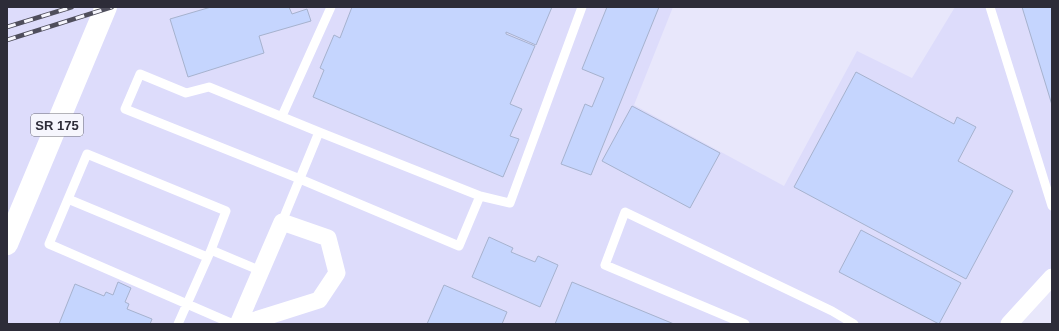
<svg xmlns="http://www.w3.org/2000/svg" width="1059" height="331" viewBox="0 0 1059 331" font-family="Arial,sans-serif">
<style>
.built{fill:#dddcfb}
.building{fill:#c5d5fe;stroke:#a6b2ce}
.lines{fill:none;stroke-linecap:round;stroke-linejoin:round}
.lane{stroke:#fff;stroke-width:9}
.street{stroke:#fff;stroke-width:17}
.primary{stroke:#fff;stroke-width:22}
.rail-casing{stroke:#4f4e5c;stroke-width:4.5}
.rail{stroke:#f6f6fd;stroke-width:3;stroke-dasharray:9;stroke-linecap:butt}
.labels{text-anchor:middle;stroke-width:3;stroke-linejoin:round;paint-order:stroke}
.shield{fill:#f6f6fd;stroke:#696973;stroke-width:1}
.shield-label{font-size:13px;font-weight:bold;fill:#2d2c38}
</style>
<rect width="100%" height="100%" fill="#e8e7fb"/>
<path class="built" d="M7 7H673L634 105 784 186 857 51 912 78 955 7H1052V277L1009 324H7Z"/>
<path class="building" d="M211 7H289L292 14 307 9 311 21 259 36 264 53 188 77 170 19Z
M352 7H552L536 45 506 32V34L535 46 510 104 522 109 510 136 519 139 503 177 313 97 324 70 320 68 334 35 340 38Z
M607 7H659L591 175 561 164 585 104 592 107 604 78 582 69Z
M1022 7H1052V105Z
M856 72 954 124 957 117 976 127 958 161 1013 191 966 279 794 187Z
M632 106 720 153 690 208 602 161Z
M861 230 961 283 939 324 839 272Z
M489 237 513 248 511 252 535 262 538 256 558 265 540 307 472 277Z
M118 282 131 288 125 302 129 304 127 309 152 319 150 324H59L75 284 104 296 106 292 113 295Z
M572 282 674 324H555Z
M444 285 507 312 502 324H427Z"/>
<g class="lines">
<path class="lane" d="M990 7 1052 206
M282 116 331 7
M480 196 510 203 582 7
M68 199 207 257
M282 222C294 192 307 162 319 132L209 87 186 93 140 74 125 109 300 179 459 246 480 196 319 132
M211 250 226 211 87 154 49 244 233 324
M178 324 211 250 261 271
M745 324 605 265 625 212 832 311 854 324"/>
<path class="street" d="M238 324 282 222 328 238 337 273 319 300 243 324
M1009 324 1052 277"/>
<path class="primary" d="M7 244 106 7"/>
<defs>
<path id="rail" d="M7 27 72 7
M7 40 112 7"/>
</defs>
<use href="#rail" class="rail-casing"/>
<use href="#rail" class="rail"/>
</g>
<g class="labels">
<rect class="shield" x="31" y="114" width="52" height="22" rx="3"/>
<g class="shield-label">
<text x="57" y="130">SR 175</text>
</g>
</g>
<rect width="1059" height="331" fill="none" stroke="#2d2c38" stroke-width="16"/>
</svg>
